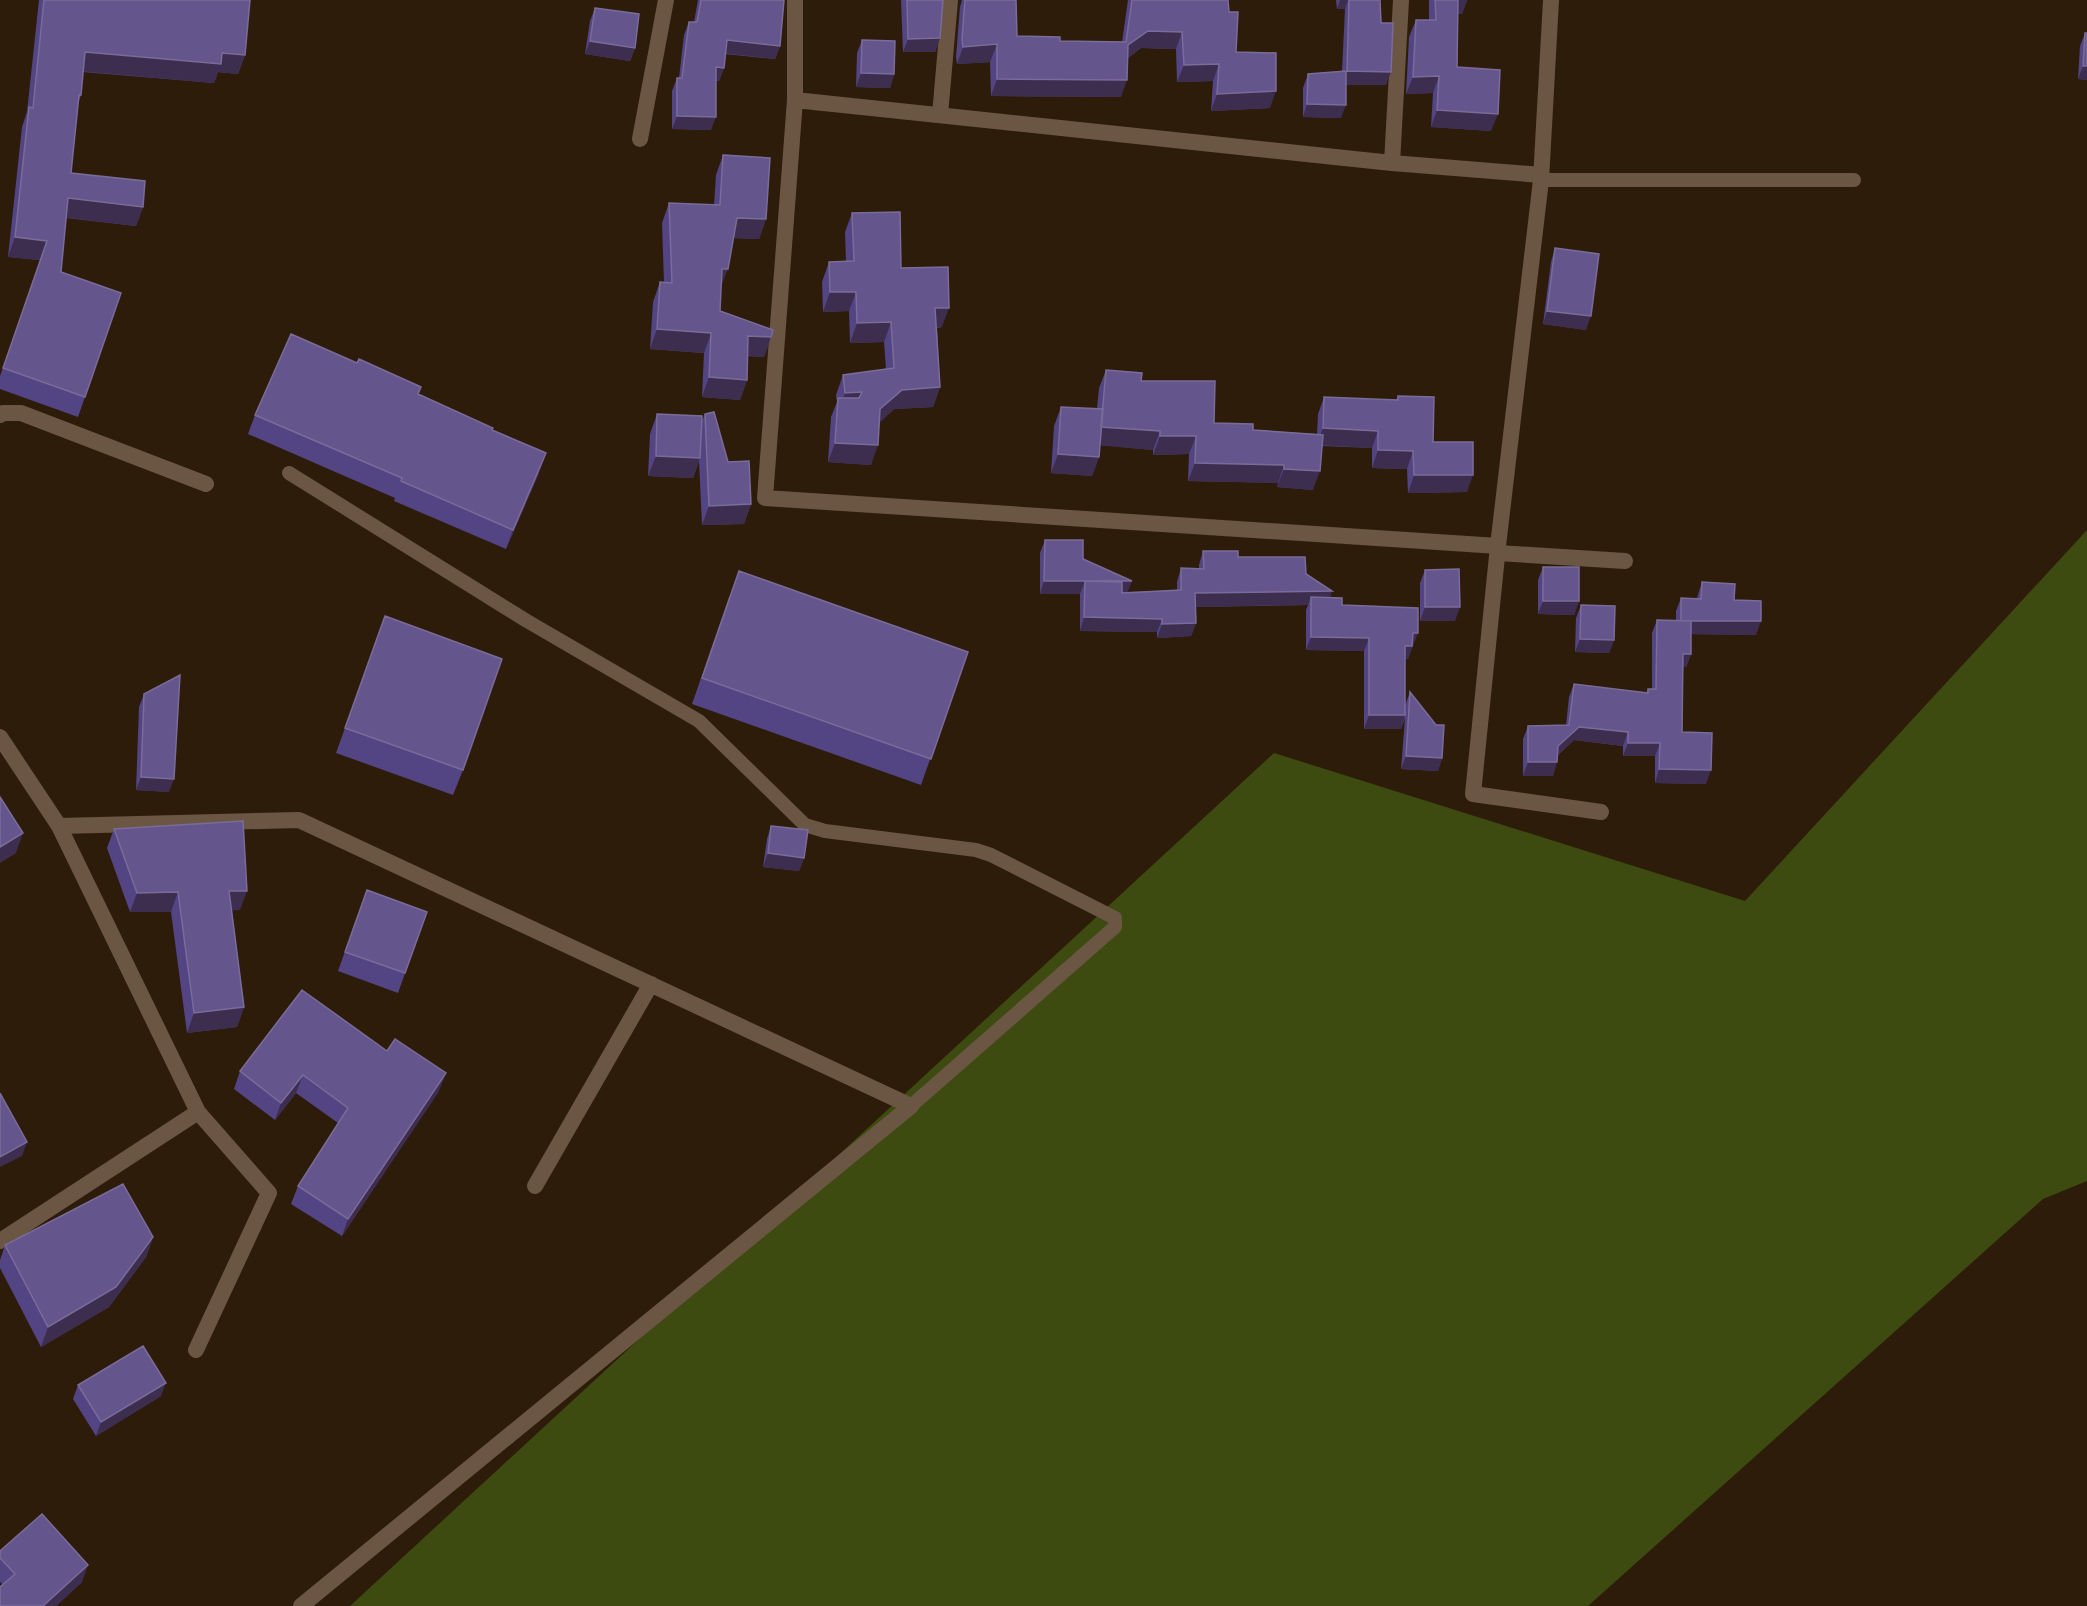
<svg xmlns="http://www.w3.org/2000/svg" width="2087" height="1606" viewBox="0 0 2087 1606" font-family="Karla,sans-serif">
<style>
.green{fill:#3d4b10}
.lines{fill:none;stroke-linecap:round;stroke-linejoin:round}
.service{stroke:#6b5644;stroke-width:14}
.minor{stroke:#6b5644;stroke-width:16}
.wall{fill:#534484}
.shaded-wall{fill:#3d2d4f}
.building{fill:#64558d;stroke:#7a6c99;stroke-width:1.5}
</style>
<rect width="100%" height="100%" fill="#2e1c0b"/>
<path class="green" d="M2087 530V1181L2043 1199 1588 1606H350L1274 753 1745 901Z"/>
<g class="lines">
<path class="service" d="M1541 180H1854
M289 473 527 621 699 721 805 825 825 831 976 850 991 855 1115 918V927L911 1106"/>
<path class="minor" d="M795 0V100L765 498 1498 546
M1551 0 1541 180 1498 546 1473 794 1601 812
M795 100 1392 163 1541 175
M940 115 950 0
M640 139 666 0
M1392 163 1401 0
M0 415 3 413H21L206 484
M1498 553 1625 561
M0 737 59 826 198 1112 0 1241
M59 826 299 820 911 1106 301 1606
M535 1186 651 984
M196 1350 269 1193 198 1112"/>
</g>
<path class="wall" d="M39 0H250L245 55 238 74 218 72 214 83 83 72 81 95 78 104 71 173 143 207 136 226 66 218 61 272 85 397 78 417 0 389V376L40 260 8 257 22 127 27 112Z
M698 0H784L780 46 775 59 725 54 724 68 719 81H716L711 130 672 129V91L677 78H679L684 35 689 22H694Z
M901 0H943L940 38 935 52H903Z
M962 0H1016L1017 36 1060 41 1122 42 1128 0H1228L1229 12 1236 52 1270 108 1211 111 1213 81 1177 82 1176 49 1141 48 1128 58 1121 97 991 96 990 62 957 64 956 57 960 7Z
M1336 0H1380L1386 85H1346L1341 118 1303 117V88L1308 74 1342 71 1345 9H1337Z
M1429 0H1467L1462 14H1458L1457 67 1491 131 1431 127 1433 93 1406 94 1409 37 1416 20H1429Z
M595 8 635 48 630 61 585 54 590 21Z
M2085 33 2087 80 2078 79 2080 46Z
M862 40 894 74 890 88 856 87 857 53Z
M723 155 766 219 759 239 733 238 721 288 720 311 771 337 764 357 747 356V380L740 400 702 397 704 353 650 349 653 302 660 282 664 283 662 223 669 203 714 205 716 175Z
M852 213 901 268 942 327 937 328 940 387 933 407 894 409 879 423 871 465 828 462 831 417 837 402 836 395 843 375 886 369 884 342 850 343 849 311 823 312 822 282 829 262H846L845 232Z
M1555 248 1586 330 1543 324 1551 262Z
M1106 370 1141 381 1214 423 1253 430 1317 434 1318 414 1324 397 1396 400 1398 396 1433 442 1467 492 1408 493 1407 469 1372 468V448L1322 446 1313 490 1277 487 1278 483 1188 481 1189 454 1153 455V450L1100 445 1099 457 1092 476 1051 473 1054 426 1061 407 1097 409 1099 388Z
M419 394 492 430 539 473 506 549 394 501 395 498 248 434 255 415Z
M657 414 701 423 705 414 728 462 751 504 744 524 702 525 699 461 693 478 648 476 650 434Z
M1045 540 1083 559 1128 592 1177 591V582L1181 568 1199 569V565L1203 551 1238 557 1306 574 1330 597 1413 647H1412L1408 659H1405V706L1410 692 1442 758 1438 771 1401 769 1405 718 1401 729H1364V651L1306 650V610L1308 605 1195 607 1196 623 1191 636 1157 638V632L1080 631V594H1040V553Z
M1543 567 1579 601 1574 615 1538 614V580Z
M1425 570 1455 621H1420V583Z
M1702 582 1734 600 1756 635 1691 634V654L1686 667H1683L1682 732 1706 784 1655 783V756H1623V746L1574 740 1558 755 1553 776H1523V739L1528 726 1566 725 1569 697 1574 684 1646 693 1648 689H1652V633L1657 620 1676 621V611L1681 598H1697Z
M729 597 968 652 921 785 692 704Z
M1581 605 1614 640 1609 653 1575 652 1576 618Z
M385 616 463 770 453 795 336 753Z
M144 694 169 792 136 790 139 707Z
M771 826 804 858 799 871 763 867 767 839Z
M114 829 240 910H232L244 1007 237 1027 187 1033 171 912H130L107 848Z
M367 890 427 912 398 993 338 971Z
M302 990 439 1091 342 1236 291 1204 298 1186 338 1123 296 1093 275 1120 234 1089 240 1071Z
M153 1237 146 1257 109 1307 41 1347 0 1268V1260L5 1245Z
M78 1385 161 1396 96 1436 73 1399Z
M0 1551 82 1582 56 1606H0L3 1585 0 1582Z"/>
<path class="shaded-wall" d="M1340 0H1348L1345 9H1337Z
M1457 0H1467L1462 14H1452Z
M1148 31 1182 32 1176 49 1141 48 1122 62 1128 45Z
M940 38 935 52H903L908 39Z
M727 40 780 46 775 59 722 53Z
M590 41 635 48 630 61 585 54Z
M997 44 990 62 957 64 963 47Z
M85 52 222 53 245 55 238 74 218 72 214 83 78 71Z
M1219 64 1213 81 1177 82 1184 65Z
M2083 66H2087V80L2078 79Z
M716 67 724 68 719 81 711 80Z
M1347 71 1391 72 1386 85H1342Z
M861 73 894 74 890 88 856 87Z
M1439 76 1433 93 1406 94 1413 77Z
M997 79 1127 80 1121 97 991 96Z
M1276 91 1270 108 1211 111 1217 94Z
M1307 104 1346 105 1341 118 1303 117Z
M1437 110 1498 114 1491 131 1431 127Z
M677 116 716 117 711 130 672 129Z
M68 198 143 207 136 226 61 217Z
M737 218 766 219 759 239 730 238Z
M15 237 47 241 40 260 8 257Z
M722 269H728L720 289Z
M830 292H856L849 311 823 312Z
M935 308H949L942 327 928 328Z
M1547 311 1591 316 1586 330 1543 324Z
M891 322 884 342 850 343 857 323Z
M657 329 711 333 704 353 650 349Z
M748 336 771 337 764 357 741 355Z
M709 377 747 380 740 400 702 397Z
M940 387 933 407 894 409 873 429 880 409 902 390Z
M862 392 855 412 838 413 845 393Z
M1101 427 1160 431 1153 450 1095 445Z
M1323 428 1378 431 1372 448 1317 445Z
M1160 436H1196L1189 454 1153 455Z
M835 443 878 445 871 465 828 462Z
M1378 450 1413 451 1407 469 1372 468Z
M546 453 539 473 506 549 513 530Z
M1058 454 1099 457 1092 476 1051 473Z
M656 456 700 458 693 478 648 476Z
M1195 463 1284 465 1278 483 1188 481Z
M1284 469 1320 471 1313 490 1277 487Z
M1414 475H1473L1467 492 1408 493Z
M751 504 744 524 702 525 709 506Z
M1044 581H1132L1127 594 1085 581 1080 594H1040Z
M1332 591 1328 605 1311 597 1308 605 1190 607 1195 593Z
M1543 601H1579L1574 615 1538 614Z
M1425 607H1460L1455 621H1420Z
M1084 617 1162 619 1157 632 1080 631Z
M1681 621H1761L1756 635 1676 634Z
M1196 623 1191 636 1157 638 1162 624Z
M1413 633H1418L1408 659H1400L1405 646Z
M1311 637 1369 638 1364 651 1306 650Z
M1580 639 1614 640 1609 653 1575 652Z
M1683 654H1691L1686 667H1678Z
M1369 715H1405L1401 729H1364Z
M1579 727 1628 732 1623 746 1574 740 1553 759 1558 746Z
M1628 743H1660L1655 756H1623Z
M1406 756 1442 758 1438 771 1401 769Z
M1528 762H1557L1553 776H1523Z
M1659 769 1711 770 1706 784 1655 783Z
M141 777 174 779 169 792 136 790Z
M23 833 16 853 0 863V847Z
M768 853 804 858 799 871 763 867Z
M229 891H247L240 910 222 911Z
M178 892 171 912H130L137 893Z
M244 1007 237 1027 187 1033 194 1013Z
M446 1073 439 1091 342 1236 348 1219Z
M303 1075 296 1093 275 1120 281 1103Z
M27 1142 22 1156 0 1167V1157Z
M153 1237 146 1257 109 1307 41 1347 48 1327Z
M166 1383 161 1396 96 1436 101 1422Z
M88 1565 82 1582 56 1606H43Z"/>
<path class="building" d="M44 0H250L245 55 222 53 221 64 85 52 81 95H79L71 173 145 181 143 207 68 198 61 272 121 293 85 397 3 368 47 241 15 237 29 107 33 108Z
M701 0H784L780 46 727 40 724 68 716 67V117L677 116V78H682L689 22H697Z
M907 0H943L940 38 908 39Z
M965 0H1016L1017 36 1060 37V41L1126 42 1132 0H1228L1229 12H1238L1236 52 1276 53V91L1217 94 1219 64 1184 65 1182 32 1148 31 1128 45 1127 80 997 79V44L963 47 962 39Z
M1349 0H1380L1381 23H1393L1391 72 1347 71Z
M1435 0H1458L1457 67 1500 70 1498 114 1437 110 1439 76 1413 77 1416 20H1436Z
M595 8 639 14 635 48 590 41Z
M2085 33H2087V66H2083Z
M862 40 895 41 894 74 861 73Z
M1346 71V105L1307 104 1308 74Z
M723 155 770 158 766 219 737 218 728 269H722L720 311 773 330 771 337 748 336 747 380 709 377 711 333 657 329 660 282 672 283 669 203 720 205Z
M900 212 901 268 948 267 949 308H935L940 387 902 390 880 409 878 445 835 443 838 398H859L862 392 845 393 843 375 894 368 891 322 857 323 856 292H830L829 262 854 261 852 213Z
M1555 248 1599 254 1591 316 1547 311Z
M291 334 357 363 359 359 421 387 418 394 493 428 492 430 546 453 513 530 401 481 402 478 255 415Z
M1106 370 1142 373 1141 381H1215L1214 423 1253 424V430L1323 435 1320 471 1284 469V465L1195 463 1196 436H1160V431L1101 427Z
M1398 396 1434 397 1433 442H1473V475H1414L1413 451 1378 450V431L1323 428 1324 397 1398 400Z
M1061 407 1103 409 1099 457 1058 454Z
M714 412 728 462 749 461 751 504 709 506 705 414Z
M657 414 702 416 700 458 656 456Z
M1045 540H1083V559L1132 581H1044Z
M1203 551H1238V557H1305L1306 574 1332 591 1195 593 1196 623 1162 624V619L1084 617 1085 581 1122 582V593L1181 590V568L1204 569Z
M1543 567H1579V601H1543Z
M1459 569 1460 607H1425V570Z
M739 571 968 652 931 759 702 678Z
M1702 582 1735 584 1734 600 1761 601V621H1681V598L1701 599Z
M1311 597 1342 598V605L1418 608V633H1413L1412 646H1405V715H1369V638L1311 637Z
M1581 605 1615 606 1614 640 1580 639Z
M385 616 502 659 463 770 345 728Z
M1657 620 1691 621V654H1683L1682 732 1712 733 1711 770 1659 769 1660 743H1628V732L1579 727 1558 746 1557 762H1528V726L1569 725 1574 684 1648 693V689H1656Z
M180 675 174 779 141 777 144 694Z
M1410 692 1436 725H1444L1442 758 1406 756Z
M0 797 23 833 0 847Z
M243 821 247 891H229L244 1007 194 1013 178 892 137 893 114 829Z
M771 826 808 830 804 858 768 853Z
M367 890 427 912 405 973 345 952Z
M302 990 387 1051 395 1039 446 1073 348 1219 298 1186 348 1108 303 1075 281 1103 240 1071Z
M0 1093 27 1142 0 1157Z
M123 1184 153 1237 116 1287 48 1327 5 1245Z
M143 1346 166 1383 101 1422 78 1385Z
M42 1514 88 1565 43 1606H0V1587L15 1574 0 1558V1551Z"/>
</svg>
